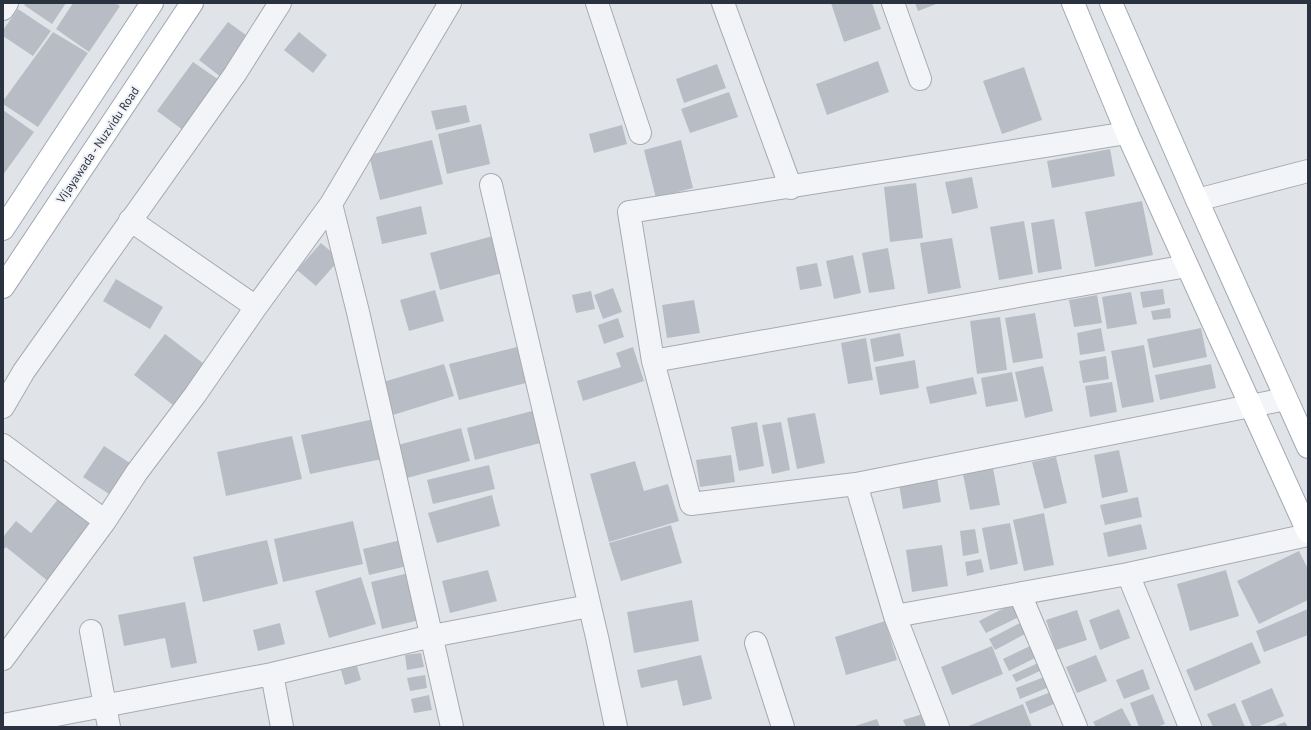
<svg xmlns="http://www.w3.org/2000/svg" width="1311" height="730" viewBox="0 0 1311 730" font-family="'PT Sans',sans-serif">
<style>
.building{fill:#b8bdc5}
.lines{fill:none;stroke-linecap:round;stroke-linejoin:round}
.minor-casing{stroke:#a6abb2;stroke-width:24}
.major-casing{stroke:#a0a8b3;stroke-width:24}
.minor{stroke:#f3f4f7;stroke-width:22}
.major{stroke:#fff;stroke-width:22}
.labels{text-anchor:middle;stroke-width:4;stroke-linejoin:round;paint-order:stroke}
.street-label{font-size:12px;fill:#2a323f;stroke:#f0f2f6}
</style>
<rect width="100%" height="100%" fill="#e0e4e8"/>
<path class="building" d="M26 3H66L52 24 24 5Z
M73 3H115L120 6 89 52 56 29Z
M831 3H872L881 29 844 42Z
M915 3H939L918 11Z
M18 9 51 31 33 56 3 36V30Z
M228 22 250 38 221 77 199 60Z
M53 32 88 53 38 127 3 104V101Z
M299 32 327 55 313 73 284 50Z
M878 61 889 92 827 115 816 84Z
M193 62 219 80 183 130 157 111Z
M717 64 726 88 684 103 676 79Z
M1024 67 1042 120 1002 134 983 81Z
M729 92 738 117 690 133 681 109Z
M466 105 470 122 436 130 431 111Z
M3 110 34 132 3 175Z
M481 124 490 164 447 174 438 134Z
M622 125 627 144 594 153 589 134Z
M432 140 443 184 380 200 369 155Z
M681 140 693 188 656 198 644 150Z
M1110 149 1115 176 1052 188 1047 161Z
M972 177 978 208 952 214 945 182Z
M916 183 923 238 890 242 884 187Z
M1142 201 1153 255 1095 267 1085 212Z
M421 206 427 234 382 244 376 217Z
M1054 219 1062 269 1038 273 1031 223Z
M1024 221 1033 274 999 280 990 227Z
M493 236 502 273 440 290 430 253Z
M952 238 961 288 928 294 920 243Z
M321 243 340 259 316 286 297 270Z
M888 248 895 289 869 293 862 253Z
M853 255 861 293 834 299 826 261Z
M817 263 822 286 800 290 796 267Z
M116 279 163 307 150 329 103 301Z
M613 288 622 312 603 319 594 295Z
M1163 289 1165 304 1143 308 1140 292Z
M435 290 444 321 409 331 400 300Z
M591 291 595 309 576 313 572 295Z
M1131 292 1137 324 1107 329 1102 297Z
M1097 295 1102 323 1074 327 1069 300Z
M694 300 700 333 667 338 662 305Z
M1170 308 1171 318 1153 320 1151 311Z
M1035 313 1043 358 1013 363 1005 318Z
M1000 317 1007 370 977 374 970 321Z
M618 318 624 337 604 344 598 325Z
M1101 328 1105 351 1080 355 1077 333Z
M1201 328 1207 357 1153 368 1147 339Z
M900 333 904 356 874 362 870 339Z
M165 334 208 367 177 408 134 375Z
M866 338 873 380 848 384 841 343Z
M1144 345 1154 402 1122 408 1111 351Z
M517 347 526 383 459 400 449 364Z
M633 347 644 381 583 401 577 381 621 367 616 353Z
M1106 356 1109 379 1083 383 1079 361Z
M915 360 919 388 880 395 875 367Z
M444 364 454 396 393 415 383 382Z
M1211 364 1216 388 1160 400 1155 375Z
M1043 366 1053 411 1025 418 1015 372Z
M1012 372 1018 401 986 407 981 378Z
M973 377 977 394 930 404 926 387Z
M1112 382 1117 412 1090 417 1085 386Z
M536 410 544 442 475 460 467 428Z
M815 413 825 463 797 469 787 418Z
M374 419 382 459 310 474 301 435Z
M757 422 764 466 739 471 731 427Z
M781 422 790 470 772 474 762 425Z
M461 428 470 461 407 478 398 445Z
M292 436 302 479 226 496 217 452Z
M104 446 130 463 109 494 83 477Z
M1119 450 1128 492 1102 498 1094 455Z
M731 455 735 482 700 487 696 460Z
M1056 457 1067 503 1044 509 1032 462Z
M635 461 644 491 668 484 679 521 609 542 590 474Z
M489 465 495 489 433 504 427 480Z
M993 468 1000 505 970 510 963 474Z
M937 478 941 502 903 509 899 484Z
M492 495 500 526 437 543 428 513Z
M1138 497 1142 517 1105 525 1100 505Z
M59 498 94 526 49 582 6 547 3 550V537L16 521 31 533Z
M1044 513 1054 565 1024 571 1013 520Z
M353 521 363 564 283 582 274 539Z
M1010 523 1018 564 990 570 982 528Z
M1141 524 1147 549 1108 557 1103 533Z
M671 525 682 563 621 581 609 543Z
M975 529 979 553 963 556 960 531Z
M267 540 278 584 203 602 193 557Z
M401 540 407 566 369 575 363 549Z
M942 545 948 586 912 592 906 550Z
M1299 551 1308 569V600L1259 624 1237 581Z
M981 559 984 572 967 576 965 562Z
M488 570 497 601 450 613 442 581Z
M1226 570 1239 616 1190 631 1177 584Z
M409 573 420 620 382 629 371 582Z
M361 577 376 624 329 638 315 591Z
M692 600 699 641 634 653 627 612Z
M185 602 197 663 171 668 165 638 124 646 118 615Z
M1014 603 1021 616 986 633 979 621Z
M1119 609 1130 638 1100 650 1089 620Z
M1308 609V635L1264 652 1256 631Z
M1077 610 1087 640 1056 650 1046 620Z
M885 621 897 660 846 675 835 637Z
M1022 622 1027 633 995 650 989 639Z
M280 623 285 644 258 651 253 630Z
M1252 642 1261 663 1195 691 1186 670Z
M992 646 1003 674 952 695 941 667Z
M1030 646 1035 658 1009 671 1003 659Z
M421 653 424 667 407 670 405 655Z
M701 655 712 699 683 706 677 680 641 688 637 670Z
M1096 655 1107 681 1077 693 1066 667Z
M1038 663 1042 670 1016 682 1012 675Z
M357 666 361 680 345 685 341 670Z
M1143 669 1150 689 1124 699 1116 680Z
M425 675 427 688 410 691 407 678Z
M1044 677 1049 687 1020 699 1016 688Z
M1272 688 1284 716 1257 727H1252L1241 701Z
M1056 690 1061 701 1030 714 1025 702Z
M1153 694 1165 724 1157 727H1139L1130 703Z
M429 695 432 710 414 713 411 699Z
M1235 703 1245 727H1213L1207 714Z
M1023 704 1032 727H966Z
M1122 708 1132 727H1096L1093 722Z
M923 714 927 727H906L903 720Z
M877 719 880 727H852Z
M1285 722 1288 727H1272Z"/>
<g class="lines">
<defs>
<path id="minor" d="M597 3 640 133
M723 3 791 188
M893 3 920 79
M3 9 7 3
M491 185 597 637 616 727
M1197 200 1308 171
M331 204 358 312 452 727
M130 220 256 307
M653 361 629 212 1127 133
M3 407 24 371 235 74 280 3
M3 445 105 521
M856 484 691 504 653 361 1187 266
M1128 574 1190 727
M1020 594 1076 727
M895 616 1128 574 1308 535
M91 631 109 727
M756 643 783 727
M3 659 105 521 137 472 195 395 256 307 331 204 450 3
M272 674 282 727
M3 725 272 674 432 636 589 606
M938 727 895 616 856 484 1286 399"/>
<path id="major" d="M1073 3 1127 133 1308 532
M1111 3 1197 200 1308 447
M3 229 152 3
M3 287 192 3"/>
</defs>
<use href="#minor" class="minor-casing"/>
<use href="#major" class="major-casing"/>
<use href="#minor" class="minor"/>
<use href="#major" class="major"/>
</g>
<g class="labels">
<g class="street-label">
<text transform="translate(98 145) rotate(-56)" y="4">Vijayawada - Nuzvidu Road</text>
</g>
</g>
<rect width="1311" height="730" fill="none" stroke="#2a323f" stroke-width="8"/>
</svg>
